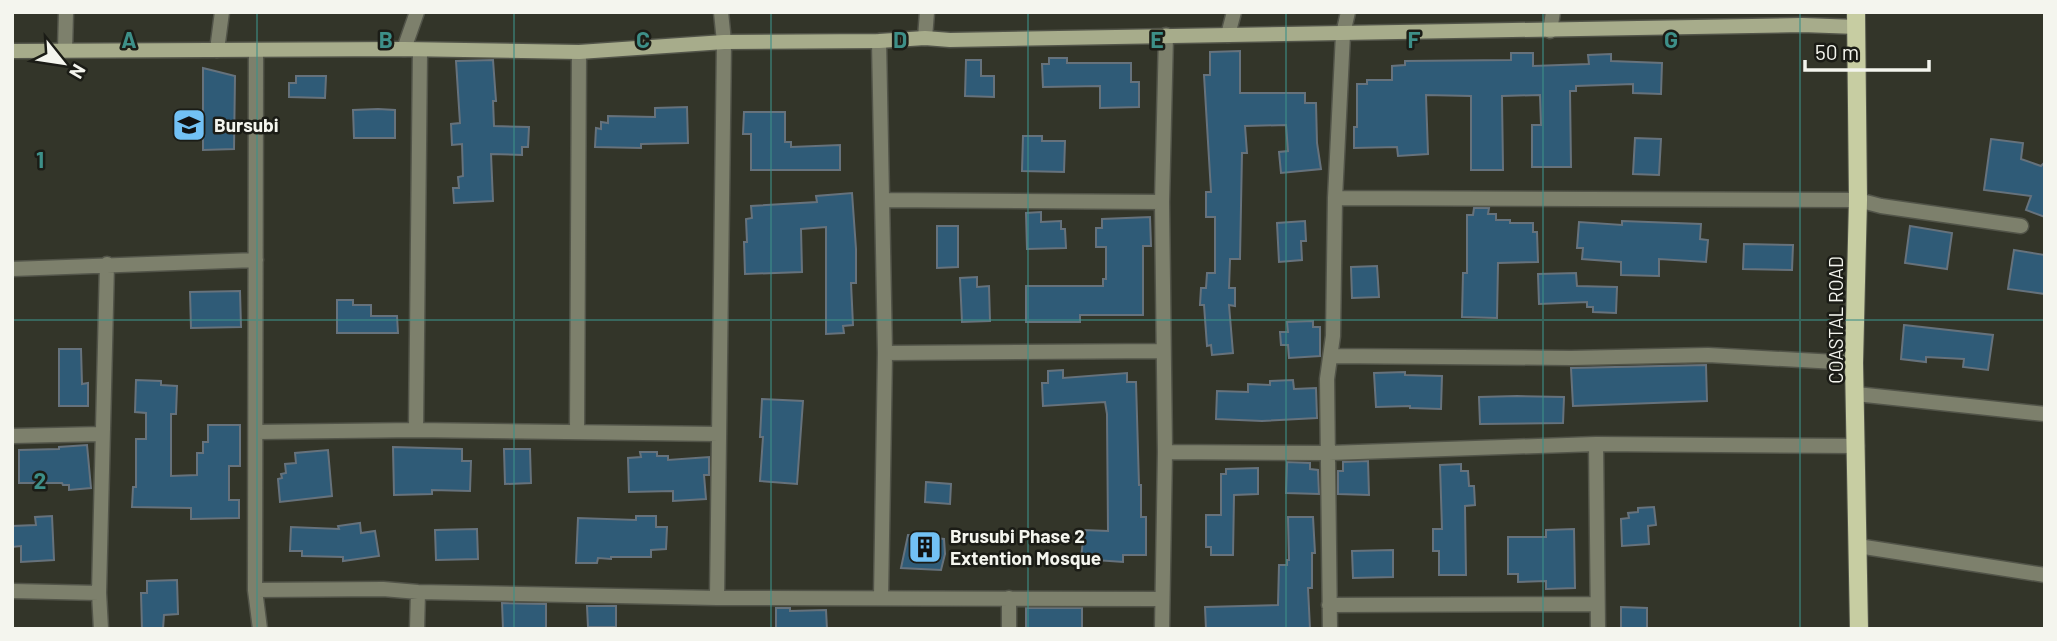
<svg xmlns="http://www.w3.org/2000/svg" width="2057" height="641" viewBox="0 0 2057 641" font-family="Barlow,sans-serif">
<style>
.building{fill:#2f5b77;stroke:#66727c;stroke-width:2}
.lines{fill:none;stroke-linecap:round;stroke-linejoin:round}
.street-casing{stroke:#525449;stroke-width:17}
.secondary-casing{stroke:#525449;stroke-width:17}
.primary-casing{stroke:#525449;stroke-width:20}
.street{stroke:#7d806c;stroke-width:14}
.secondary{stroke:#a7ac8b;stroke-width:14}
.primary{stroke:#c7cda2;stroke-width:18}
.grid{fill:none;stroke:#3d8f88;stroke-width:2;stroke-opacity:0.55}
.labels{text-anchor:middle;stroke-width:5;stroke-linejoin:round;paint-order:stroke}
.poi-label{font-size:19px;font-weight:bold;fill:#f4f5ee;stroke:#1b1c16;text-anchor:start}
.street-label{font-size:19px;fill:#f4f5ee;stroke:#1b1c16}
.grid-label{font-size:23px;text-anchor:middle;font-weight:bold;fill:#3d8f88;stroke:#1b1c16;stroke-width:5;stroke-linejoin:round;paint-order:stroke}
</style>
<rect width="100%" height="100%" fill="#333529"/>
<path class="building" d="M1240 51V93H1305V103H1316L1317 143 1321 169 1281 173 1279 152 1288 151 1286 125 1245 126 1247 153H1242L1240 259H1230L1229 288H1235V306L1229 305 1233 353 1212 355 1211 345 1207 346 1204 305H1200L1201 288H1206L1207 273H1215V217H1206V192H1211L1204 75H1210V52Z
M1511 53H1533V66L1589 64 1588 55 1611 54V61L1662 63 1661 94 1633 93V84L1576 86V91H1570L1571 167H1532V125H1541L1540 95 1502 96 1503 170H1471V96L1426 95 1428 154 1398 156 1397 147 1354 148V127H1357V84H1367V80H1392V66L1405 65V61L1511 60Z
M1049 58H1067V63H1131V82H1139V107L1100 108V86L1043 87 1042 64H1049Z
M493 60 496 101H493L494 126 529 127 528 147H522V155L491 154 493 201 454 203 453 188H459L458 177 463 176 462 144 452 145 451 124 460 123 456 61Z
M966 60H981V76H994V97L965 96Z
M203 68 235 76 234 149 203 150Z
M296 76H326L325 98 289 97V83H296Z
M687 107 688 143 641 144V148L595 147 596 128 601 129V122L608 123V116L655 117V108Z
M378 109 395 110V138H354L353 110Z
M744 112H785V142H791V147L840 145V170H751V134H743Z
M1023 136H1042V141H1065L1064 172 1022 171Z
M1635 138 1661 139 1659 175 1633 174Z
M1991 139 2023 143 2021 159 2041 166 2045 162V217L2026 210 2031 196 1984 190Z
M852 193 856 249V283H851L853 325 843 326 844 333 826 334V227L801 229 802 272 745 274 744 242H747L746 219 752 218 751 206 817 202 816 196Z
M1474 208H1489L1488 214H1496V220H1510V223H1533V232H1537L1538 262 1498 263 1497 318 1462 317 1463 273H1467V215H1473Z
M1041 212V222L1061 221V229H1065L1066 248 1027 249 1026 213Z
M1150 217 1151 246H1143V315H1080V322H1026V286H1103V279H1106V247H1096V228H1102V219Z
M1305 221 1306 241H1301L1302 260 1279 262 1277 223Z
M1622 221 1701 224 1700 239 1708 240 1706 262 1659 259V276L1621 275V262L1582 259 1583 248H1577L1579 222 1622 225Z
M937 226H958V267L937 268Z
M1910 226 1952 233 1947 269 1905 263Z
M1744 244 1793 245 1792 270 1743 269Z
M2014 250 2045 255V294L2008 289Z
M1377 266 1379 297 1352 298 1351 267Z
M1576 273 1577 286 1617 287 1616 313 1593 312V307H1587V302L1539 304 1538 274Z
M977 277V287L989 286 990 321 962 322 960 278Z
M240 291 241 327 191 328 190 292Z
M337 300H353V305H371V316H397L398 333H337Z
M1313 321V327H1320V356L1289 358 1288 345H1281L1280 332H1288L1287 322Z
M1904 325 1993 335 1988 370 1963 367 1964 359 1926 357V362L1901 359Z
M59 349H81L82 384 88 383V406H59Z
M1706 365 1707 401 1573 406 1571 368Z
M1063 370V378L1127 373V382H1136L1139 485H1141V517H1146V555H1123V562L1081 559 1084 530 1108 531 1107 414 1105 402 1043 406 1042 383H1048V371Z
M1405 372V375L1442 376 1441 409 1410 408V406L1376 407 1374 373Z
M136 380 161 381V385L177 386 176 414H171V476L197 475V453H203V442H208V425H240V466H229V500H239V518L191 519V508L132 507 133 487H136V439H146V413L135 412Z
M1293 380 1294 389 1316 388 1317 418 1262 421 1216 419 1217 391 1248 392V384L1270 385V381Z
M1517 396 1564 397 1563 423 1480 424 1479 397Z
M762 399 803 401 797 484 760 481 763 437H760Z
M87 445 91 488 69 490V485H63L62 483H19V450L59 449V447Z
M393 447 462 449V461H471L470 491 432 490V494L394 495Z
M504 449H530L531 483 505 484Z
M328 450 332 496 280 502 278 479 282 478 281 474 286 473 285 464 296 463 295 453Z
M640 452H657V456H668V460L709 457V475H704L706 499 673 501V491L629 492 628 458 641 457Z
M1368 461 1369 495 1338 494V471H1343V462Z
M1287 462 1310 463V469L1318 470 1319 494 1286 493Z
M1461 464V471H1468L1469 486H1474L1475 505 1465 506 1466 575H1439V551H1433V529H1442L1440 465Z
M1258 468V494L1234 495 1233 555H1211V547H1206V515H1221V474H1226V469Z
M926 482 951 484 950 504 925 502Z
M1654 507 1656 525 1648 526 1649 544 1622 546 1621 519 1629 518 1628 513 1638 512V508Z
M52 516 54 560 21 562V546L12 547V526L36 525 35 517Z
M636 516H656V527H667L666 549 651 550V557H611V559L598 558 597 563H576L578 518 636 520Z
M1288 517H1313L1315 553H1312V588H1308L1310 629H1206L1205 607 1278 605 1279 565H1287V560H1289Z
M360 523 361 533 375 531 379 556 343 561V557L302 556V551H290L291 527 339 529 338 526Z
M477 529 478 559 436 560 435 530Z
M1574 529 1575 588 1546 589V581L1518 582V574H1508V537H1546V530Z
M908 535 944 539 945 554 941 570 901 568Z
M1393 550V577L1353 578 1352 551Z
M177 580 178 614 164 615 163 629H142L141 593H147V581Z
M502 603 546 604V629H503Z
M587 606H616V627H588Z
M1621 607 1647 608V629H1621Z
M776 608H790V611L826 610 827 629H776Z
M1026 608H1082V629H1026Z"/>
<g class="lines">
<defs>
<path id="street" d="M1550 31 1553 12
M1228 35 1234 12
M925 38 927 12
M879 41 885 353 881 598
M404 49 417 12
M65 50 66 12
M217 50 222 12
M256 50 255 590 260 629
M1335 198 1858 200 1881 206 2021 226
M884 200 1162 202
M12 269 256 260
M885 353 1163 351
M1331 356 1571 358 1708 355 1854 363
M1856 394 2045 414
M416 430 420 51
M257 432 416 430 719 434
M577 432 579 52
M12 436 102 434
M1596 444 1598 629
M1165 452 1329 453 1596 444 1857 446
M1858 546 2045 575
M255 590 383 589 418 592 717 598 1161 599
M12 591 99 593
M717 598 724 42 721 12
M1329 605 1597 604
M101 629 99 593 107 264
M417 629 418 592
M1009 629V598
M1162 629 1165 452 1162 202 1166 35
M1330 629 1327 379 1333 336 1335 198 1343 34 1348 12"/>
<path id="secondary" d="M12 51 404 49 579 52 724 42 879 41 925 38 950 40 1802 25 1857 27"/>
<path id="primary" d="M1856 12 1858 200 1854 363 1859 629"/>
</defs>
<use href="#street" class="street-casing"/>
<use href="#secondary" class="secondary-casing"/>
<use href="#primary" class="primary-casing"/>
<use href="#street" class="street"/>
<use href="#secondary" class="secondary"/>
<use href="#primary" class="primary"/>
</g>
<path class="grid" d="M257 12V629M514 12V629M771 12V629M1028 12V629M1286 12V629M1543 12V629M1800 12V629M12 320H2045"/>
<defs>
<symbol id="school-square" viewBox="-11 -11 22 22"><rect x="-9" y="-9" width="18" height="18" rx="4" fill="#72c1f5" stroke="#1b1c16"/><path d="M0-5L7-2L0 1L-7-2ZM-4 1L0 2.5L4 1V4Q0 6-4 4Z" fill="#111"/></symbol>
<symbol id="building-square" viewBox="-11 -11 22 22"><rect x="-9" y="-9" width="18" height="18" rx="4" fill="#72c1f5" stroke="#1b1c16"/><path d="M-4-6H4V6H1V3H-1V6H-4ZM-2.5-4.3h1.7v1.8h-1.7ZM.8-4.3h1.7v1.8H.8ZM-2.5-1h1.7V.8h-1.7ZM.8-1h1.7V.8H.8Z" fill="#111"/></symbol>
</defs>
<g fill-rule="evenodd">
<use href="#school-square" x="170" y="106" width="38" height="38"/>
<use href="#building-square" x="906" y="528" width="38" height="38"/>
</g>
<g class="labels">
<g class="poi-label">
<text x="214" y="132">Bursubi</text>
<text x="950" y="543">Brusubi Phase 2<tspan x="950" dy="22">Extention Mosque</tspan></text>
</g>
<g class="street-label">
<text transform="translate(1836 320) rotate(-90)" y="7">COASTAL ROAD</text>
</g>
</g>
<g class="grid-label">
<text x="129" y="48">A</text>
<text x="386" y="48">B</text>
<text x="643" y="48">C</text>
<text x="900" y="48">D</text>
<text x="1157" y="48">E</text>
<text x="1414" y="48">F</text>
<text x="1671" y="48">G</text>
<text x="40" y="168">1</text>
<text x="40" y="489">2</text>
</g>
<rect width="2057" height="641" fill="none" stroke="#f4f5ee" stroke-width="28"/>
<g transform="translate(63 63) rotate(120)" stroke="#1b1c16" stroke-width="5" paint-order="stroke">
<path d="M0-5L12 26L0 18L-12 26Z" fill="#f4f5ee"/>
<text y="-10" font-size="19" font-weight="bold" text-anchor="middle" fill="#f4f5ee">N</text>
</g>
<path d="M1805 60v10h124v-10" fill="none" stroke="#f4f5ee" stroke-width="3.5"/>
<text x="1815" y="60" font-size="21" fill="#f4f5ee" stroke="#1b1c16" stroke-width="5" paint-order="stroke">50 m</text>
</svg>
